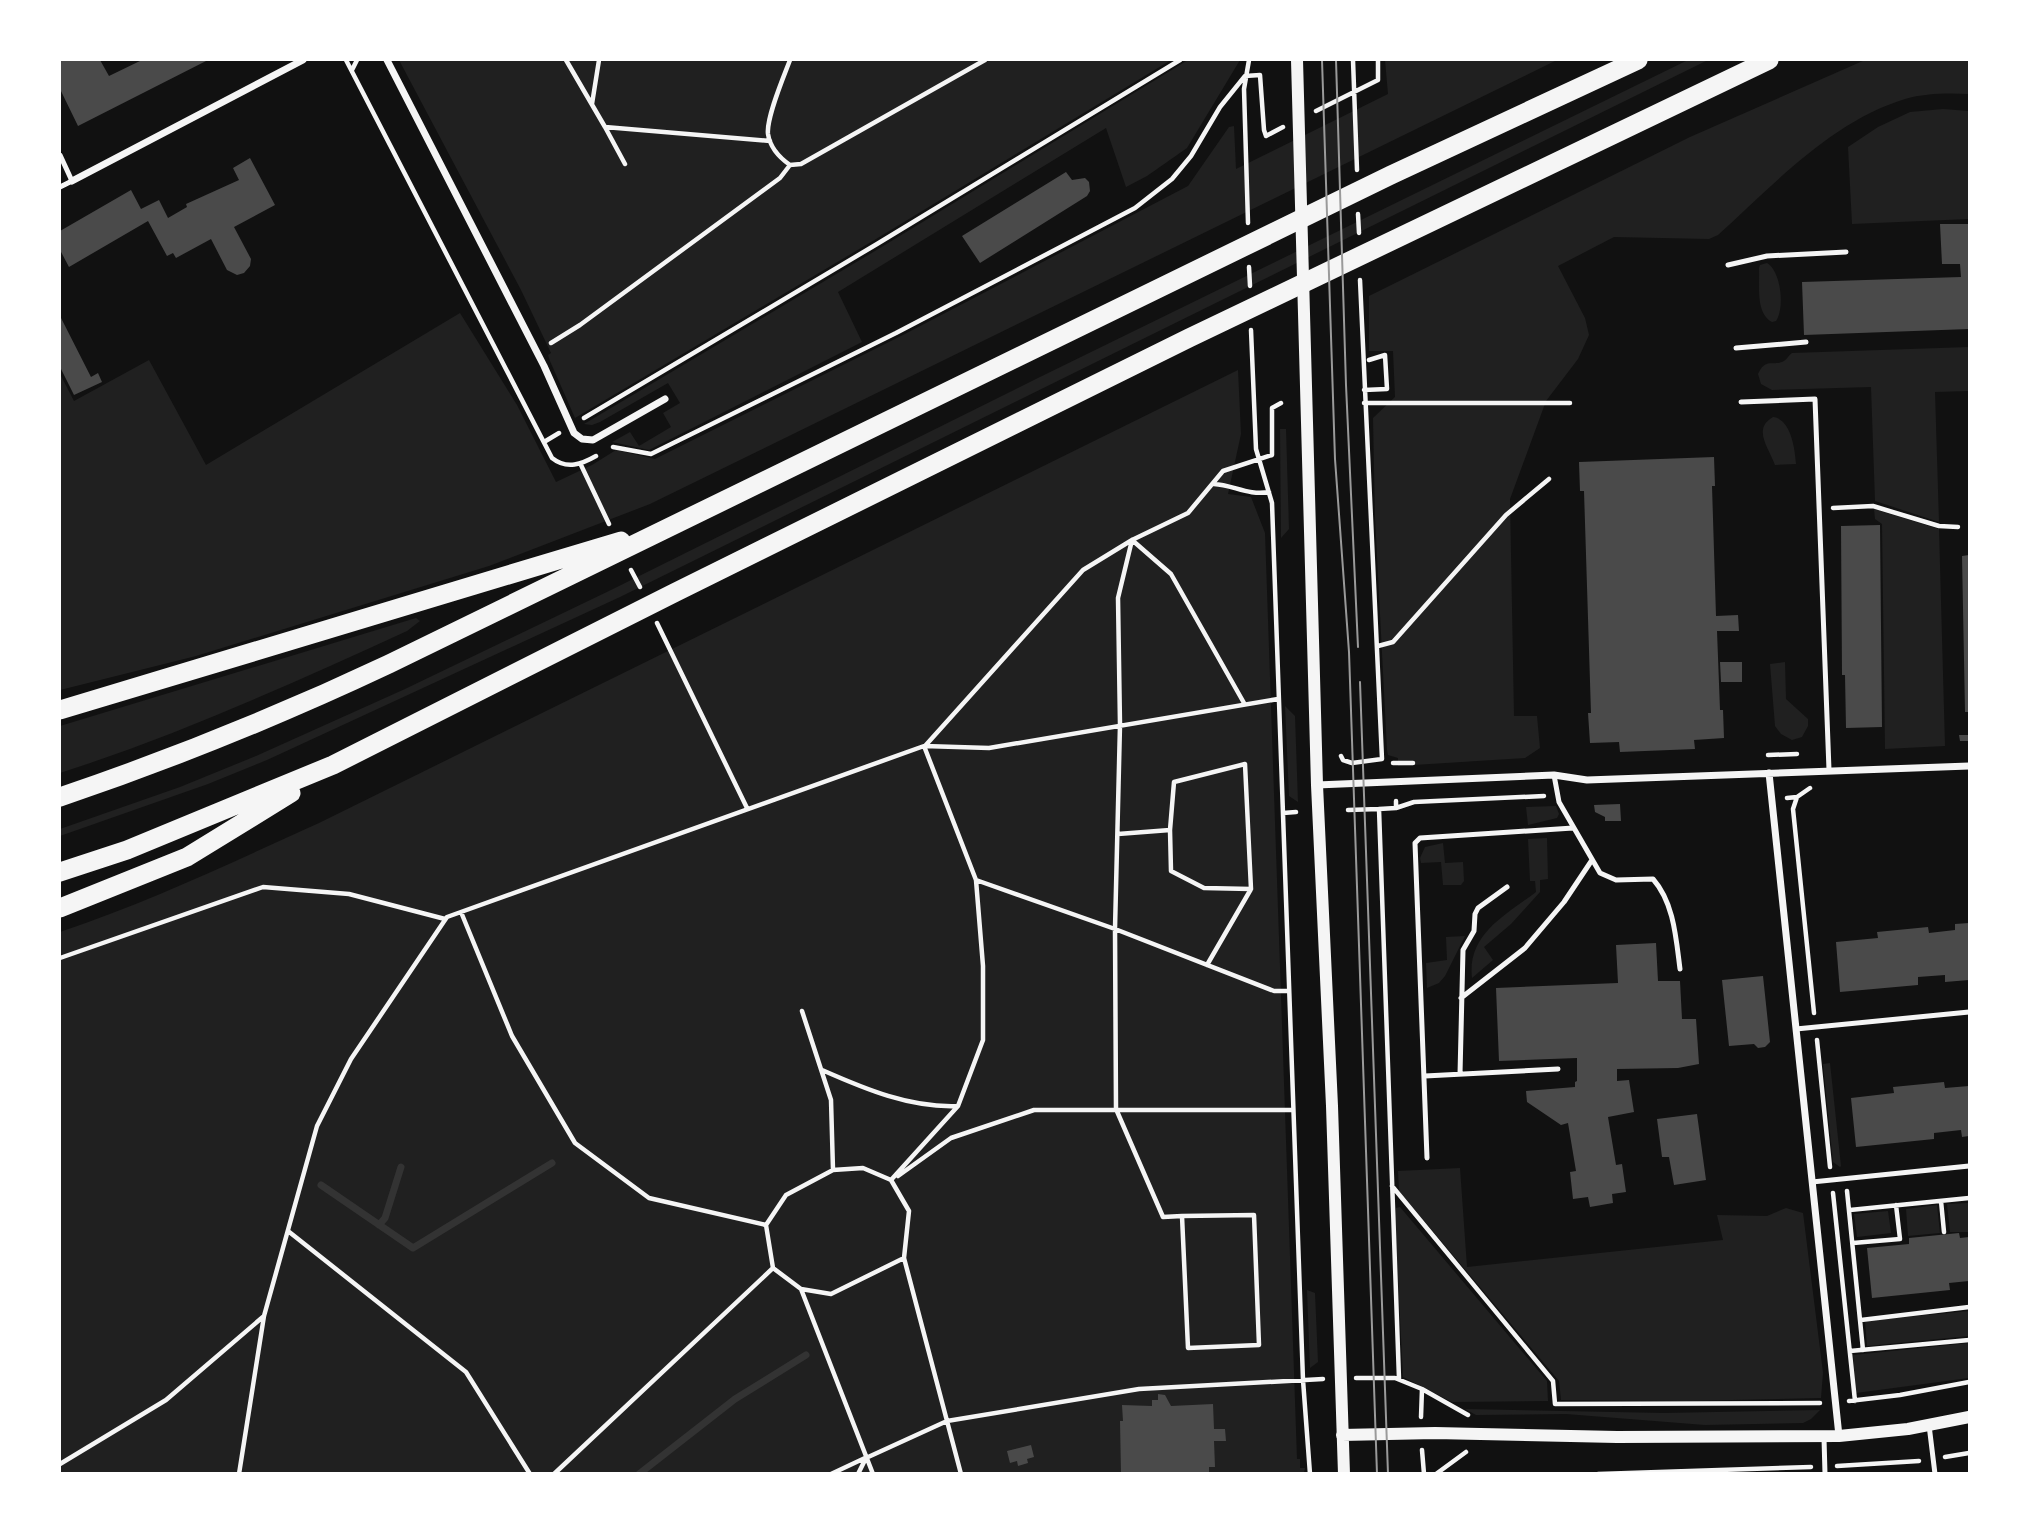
<svg xmlns="http://www.w3.org/2000/svg" width="2029" height="1533" viewBox="0 0 2029 1533" font-family="Mulish,sans-serif">
<style>
.green{fill:#202020}
.lines{fill:none;stroke-linecap:round;stroke-linejoin:round}
.stream{stroke:#333;stroke-width:7}
.building{fill:#4a4a4a}
.path{stroke:#f5f5f5;stroke-width:4.5}
.service{stroke:#f5f5f5;stroke-width:5}
.minor{stroke:#f5f5f5;stroke-width:7}
.tertiary{stroke:#f5f5f5;stroke-width:12}
.motorway{stroke:#f5f5f5;stroke-width:19}
.tram{stroke:#9a9a9a;stroke-width:2}
</style>
<rect width="100%" height="100%" fill="#111"/>
<path class="green" d="M399 60H1171L876 239 575 418 550 361 548 355 551 353 521 290Z
M1188 60H1240L1187 148 1147 176 1126 187 1106 128 838 292 862 342 649 450 612 442 630 432 639 446 671 427 663 413 680 403 668 383 600 422 592 425 584 424 880 248Z
M1385 60H1557L650 504 489 566 196 656 60 690V374L74 401 149 360 206 465 460 313 517 405 556 482 592 465 616 450 655 459 903 335 1188 186 1229 127 1234 126 1236 169 1388 94Z
M1688 60H1708L620 597 267 760 208 784 60 836V829L180 787 256 756 405 689 611 590 1040 377Z
M1865 60H1969V94C1949 93 1925 93 1905 99 1832 121 1773 185 1718 235L1709 239 1614 237 1558 266 1585 318 1589 335 1578 359 1546 401 1510 499 1514 716H1537L1540 748 1525 758 1398 766V758L1388 755 1387 750 1375 517 1373 418 1395 397 1393 351H1369V296L1690 137Z
M1943 109 1969 111V219L1852 224 1848 147 1878 127 1910 112Z
M1767 263C1781 271 1785 308 1776 321L1772 322C1755 312 1760 286 1759 268L1760 265Z
M1969 347V391L1935 392 1939 522 1875 501 1871 387 1772 390 1761 384 1758 374C1766 357 1772 367 1784 361 1787 359 1789 355 1792 353Z
M1238 370 1241 434 1228 494 1251 497 1265 533 1297 1459H1300V1468H1305L1304 1473 60 1474V932C149 902 233 862 319 823Z
M1773 417C1791 419 1795 449 1796 464L1775 465C1769 448 1752 429 1773 417Z
M1280 429H1286L1289 529 1281 538Z
M1874 509 1939 529 1945 746 1885 749 1882 524 1875 519Z
M416 618 420 621 407 631C293 683 179 735 60 773V726Z
M1785 662 1786 699 1808 719V726L1802 737 1792 740 1781 734 1775 726 1770 664Z
M1285 706 1295 716 1298 802 1289 796Z
M1556 806 1559 814 1557 818 1528 825 1526 807Z
M1547 838 1548 879 1540 880V892L1511 924 1484 947 1493 960 1472 978C1467 934 1506 915 1536 892L1535 881H1530L1528 839Z
M1443 843 1445 863 1463 862 1464 881 1461 885H1443L1441 862 1421 863 1420 858 1425 847Z
M1465 936 1445 976 1439 983 1427 988 1426 963 1447 960 1446 937Z
M1830 1063 1841 1166 1840 1167 1833 1162 1823 1064Z
M1460 1168 1467 1267 1723 1240 1717 1215 1767 1216 1786 1208 1803 1213 1823 1373 1821 1398 1685 1401 1561 1400 1559 1381 1399 1191 1398 1171Z
M1968 1203 1969 1232H1950L1947 1204Z
M1937 1205 1940 1233 1908 1236 1906 1209Z
M1400 1207 1547 1381 1548 1401 1452 1402 1403 1377 1395 1218 1396 1208Z
M1888 1211 1891 1233 1857 1237 1854 1214Z
M1307 1290 1315 1293 1318 1362 1310 1368Z
M1969 1311V1336L1867 1346 1865 1321Z
M1969 1343V1378L1856 1393 1853 1355Z
M1465 1409 1664 1413 1820 1410 1811 1419 1803 1423 1705 1425 1566 1414 1476 1415Z"/>
<g class="lines">
<path class="stream" d="M321 1185 413 1248 552 1163
M379 1225 385 1218 401 1167
M639 1474 735 1399 806 1355"/>
</g>
<path class="building" d="M60 60H100L109 76 142 60H208L78 126 60 89Z
M250 158 275 205 234 227 251 259 250 266 244 273 237 275 227 270 211 239 176 258 173 253 167 256 148 221 69 267 60 250V231L131 190 141 209 159 200 168 218 187 207 186 204 239 180 233 168Z
M1066 172 1072 180 1085 178 1089 182 1090 191 1087 196 980 263 962 236Z
M1940 224H1969V329L1804 335 1802 282 1961 277 1960 264H1942Z
M60 316 91 377 98 373 102 382 74 395 60 367Z
M1714 457 1715 486H1712L1716 616 1738 615 1739 631H1717L1720 710H1723L1724 738 1694 740 1695 749 1620 752 1619 742 1590 743 1588 713H1591L1584 491H1580L1579 462Z
M1880 525 1882 727 1846 728 1845 675H1842L1841 526Z
M1969 555V712H1965L1962 556Z
M1720 662H1742V682H1721Z
M1959 735H1969V741H1960Z
M1620 804 1621 821H1605V817L1595 812 1594 805Z
M1969 923V980L1945 982V975L1918 977V985L1840 992 1836 942 1878 938 1877 932 1928 927 1929 933 1955 930V924Z
M1656 943 1658 981H1680L1682 1019H1696L1699 1064 1678 1068 1617 1069V1081L1629 1080 1634 1112 1608 1117 1616 1165 1622 1164 1626 1192 1612 1194 1613 1203 1590 1207 1588 1197 1573 1199 1570 1172 1576 1171 1568 1123 1561 1125 1527 1102 1526 1091 1575 1087V1082L1577 1081V1058L1499 1061 1496 988 1618 983 1616 945Z
M1763 976 1770 1042 1765 1047 1758 1048 1754 1044 1729 1046 1722 980Z
M1944 1082 1945 1088 1969 1086V1136L1962 1137 1961 1130 1934 1133V1139L1856 1147 1851 1098 1894 1093 1893 1087Z
M1697 1114 1706 1180 1674 1185 1669 1157H1662L1657 1119Z
M1959 1233 1960 1238 1969 1237V1281L1949 1283 1950 1290 1872 1298 1867 1248 1909 1244V1238Z
M1158 1394 1165 1395 1171 1406 1213 1404 1214 1429H1225L1226 1441H1214L1215 1467H1209V1474H1121L1120 1421H1123L1122 1405 1152 1406V1400H1158Z
M1031 1445 1034 1457 1027 1459 1028 1463 1018 1466 1017 1461 1010 1463 1007 1451Z"/>
<g class="lines">
<path class="path" d="M346 60 552 458C567 470 582 464 596 456
M566 60 605 127
M790 60C784 76 766 118 768 134 770 147 780 158 790 165L801 164 985 60
M1353 60 1357 170
M352 70 357 60
M592 104 599 60
M1316 111 1378 80V60
M625 164 605 127 770 141
M1358 214 1359 233
M1248 223 1244 89 1249 60
M1249 267 1250 286
M1251 330 1256 449 1272 503 1303 1380 1310 1474
M551 343 580 325 780 178 790 165
M1364 390 1387 389 1385 355 1369 360
M1364 403H1570
M584 418 877 244 1180 60
M544 442 559 433
M613 447 651 454 896 333 1135 208 1172 179 1191 156 1220 107 1245 76 1260 75 1264 130 1266 136 1283 127
M581 465 609 524
M1214 484C1233 485 1249 496 1269 492
M1833 508 1873 506 1939 526 1958 527
M1132 540 1118 598 1120 725 1115 929 1116 1109 1163 1217 1182 1216 1188 1348 1259 1345 1254 1215 1182 1216
M1132 540 1171 574 1244 703
M631 570 640 587
M657 623 747 808
M1378 646 1393 642 1506 515 1549 479
M925 746 1083 570 1132 540 1188 513 1223 471 1272 455V408L1281 403
M1768 755 1797 754
M1341 756 1343 760 1352 763 1382 759 1360 280
M1393 763H1413
M1797 797 1793 809 1814 1013
M1787 798 1797 797 1810 788
M1396 808 1414 802 1544 796
M1379 809 1396 808V801
M1348 810 1379 809 1399 1379
M1283 813 1296 812
M1170 830 1171 871 1204 888 1251 889
M1118 834 1170 830 1174 782 1245 764 1251 889 1207 965
M976 880 1115 929 1274 991H1289
M461 912 512 1036 575 1143 649 1198 766 1225
M60 958 263 887 349 894 445 919
M802 1011 831 1100 833 1170
M1817 1040 1830 1167
M822 1070C865 1089 910 1108 958 1106
M898 1176 951 1138 1034 1110H1293
M891 1180 958 1106 983 1040V966L976 880 924 746
M1392 1186 1553 1381 1555 1404 1820 1403
M1847 1191 1863 1350
M1833 1193 1855 1401
M1941 1201 1944 1232
M1850 1210 1969 1198
M288 1231 466 1372 530 1474
M1853 1243 1900 1239 1896 1205
M904 1258 831 1294 801 1289 773 1268 766 1225 786 1195 833 1170 863 1168 891 1180 909 1211 904 1258 961 1474
M801 1289 873 1474
M1861 1320 1969 1307
M1850 1351 1969 1340
M1356 1378H1395L1422 1389 1421 1417
M1422 1389 1468 1415
M1849 1401 1900 1395 1969 1382
M1422 1450 1424 1474
M1945 1457 1969 1453
M60 1464 166 1400 264 1316
M1837 1466 1919 1461
M239 1474 264 1316 317 1126 351 1059 447 917 924 746 989 748 1278 699
M554 1474 773 1268
M831 1474 865 1458
M858 1474 866 1458 947 1421 1139 1389 1323 1379
M1436 1474 1466 1452
M1598 1474 1811 1467"/>
<path class="service" d="M60 155 72 181 60 187
M1728 265 1767 256 1846 252
M1736 348 1806 342
M1741 402 1815 399 1829 770
M1554 775 1559 802 1600 873 1616 880 1653 879C1674 903 1676 938 1680 969
M1461 998 1525 948 1564 902 1592 860
M1796 1029 1969 1012
M1460 1074 1463 950 1474 931 1475 914 1478 908 1507 887
M1425 1076 1558 1069
M1427 1158 1415 843 1420 838 1573 828
M1812 1182 1969 1166
M1929 1425 1935 1474
M1824 1438 1825 1474"/>
<path class="minor" d="M387 60 544 366 574 433 582 439 593 440 665 399
M72 181 303 60
M1769 773 1839 1436
M1317 785 1554 775 1587 780 1969 766"/>
<path class="tertiary" d="M1297 60 1317 785 1332 1106 1344 1474
M1342 1435 1435 1433 1617 1437 1839 1436 1908 1429 1969 1417"/>
<path class="motorway" d="M60 710 621 541
M60 797C172 759 281 715 389 664L1391 175 1638 60
M60 872 127 850 333 765 674 593 1189 338 1769 60
M60 908 187 857 291 793"/>
<path class="tram" d="M1322 60 1335 459 1349 652 1377 1474
M1336 60 1346 385 1358 647
M1360 682 1388 1474"/>
</g>
<rect width="2029" height="1533" fill="none" stroke="#ffffff" stroke-width="122"/>
</svg>
